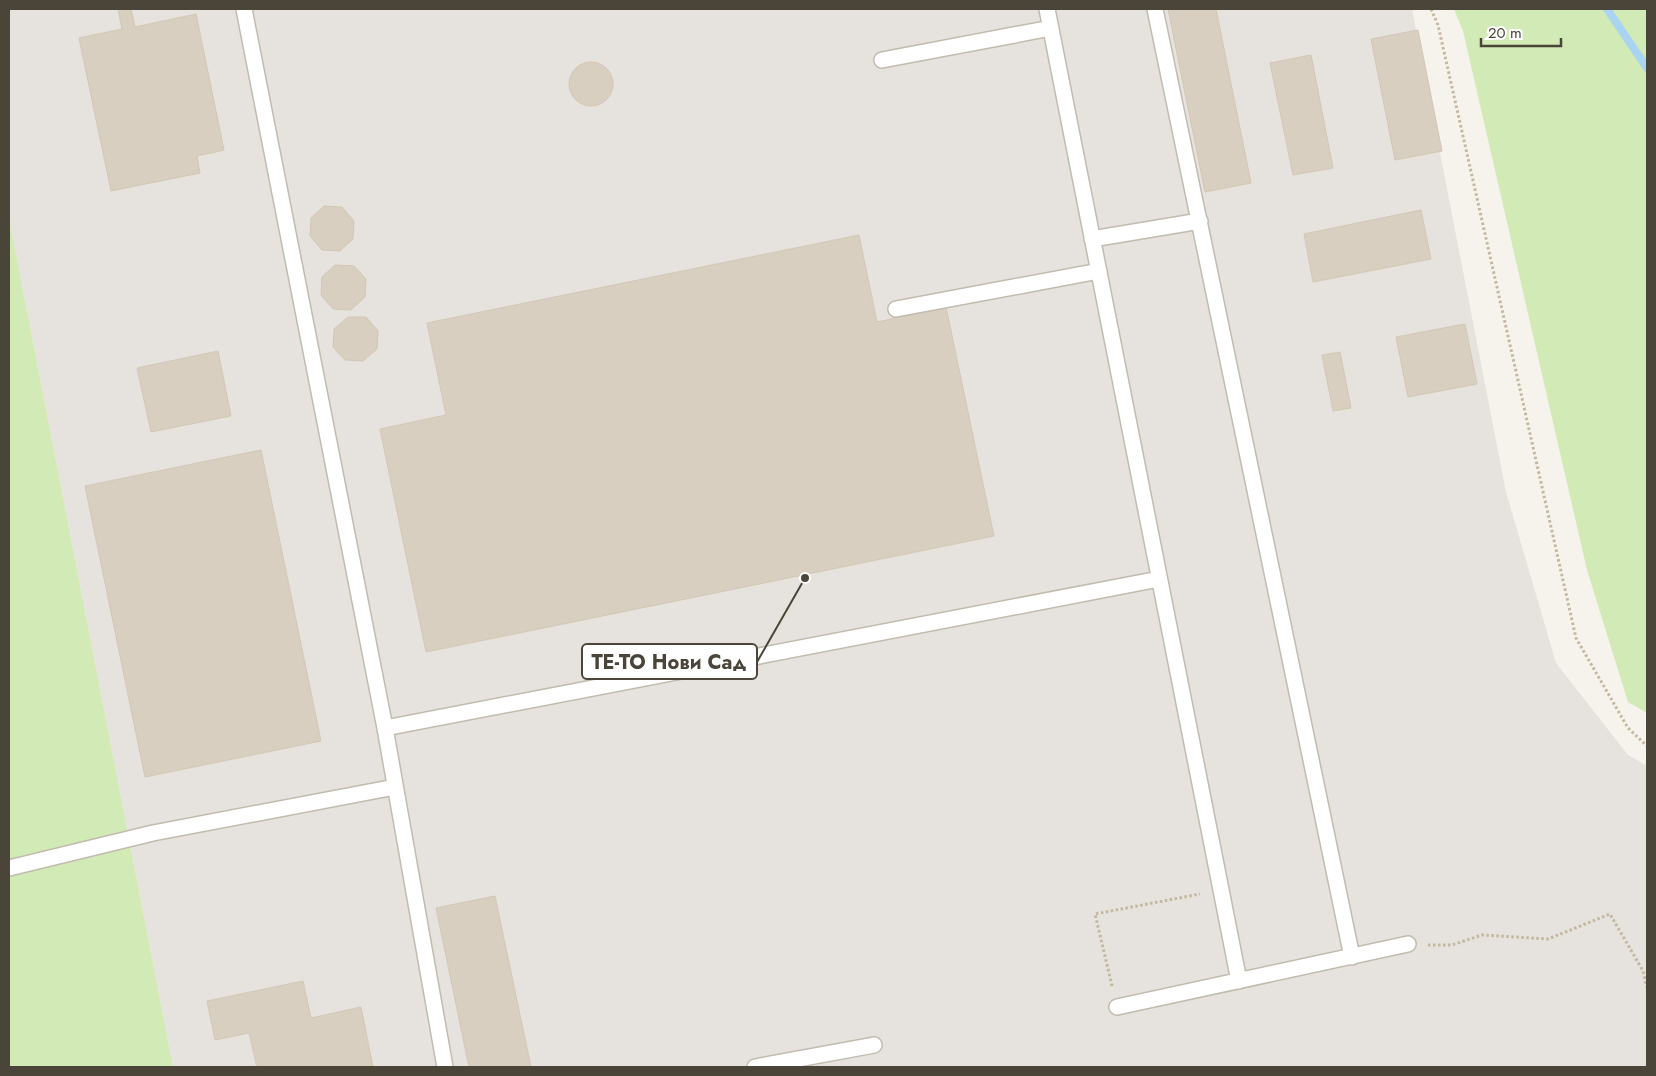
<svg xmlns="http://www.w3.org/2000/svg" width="1656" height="1076" viewBox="0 0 1656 1076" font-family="Jost,sans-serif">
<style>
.industrial{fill:#e6e2dd}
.green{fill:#d2eab5}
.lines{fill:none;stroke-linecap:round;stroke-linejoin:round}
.stream{stroke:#a9d4f2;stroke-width:8}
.building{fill:#d8cfc1;stroke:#d3c7b4}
.lane-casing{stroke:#c2bbae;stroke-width:18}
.path{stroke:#c4b79f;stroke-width:3;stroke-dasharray:2.5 2.5;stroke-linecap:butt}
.lane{stroke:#fff;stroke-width:15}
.leader{fill:none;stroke:#4b4439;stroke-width:2}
.callout-dot{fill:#4b4439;stroke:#fff;stroke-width:2}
.callout{fill:#fff;stroke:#4b4439;stroke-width:2}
.callout-label{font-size:20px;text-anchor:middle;font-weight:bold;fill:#4b4439}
</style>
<rect width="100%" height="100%" fill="#f6f3ec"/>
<path class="industrial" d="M9 9H1412L1506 492 1556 663 1628 755 1647 766V1067H173L9 218Z"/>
<path class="green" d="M1454 9H1647V713L1628 702 1587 570 1463 31Z
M9 218 173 1067H9Z"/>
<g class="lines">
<path class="stream" d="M1607 9 1647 68"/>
</g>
<path class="building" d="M118 9H131L135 27 196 14 224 150 197 156 200 173 111 191 79 38 122 29Z
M1168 9H1216L1251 183 1205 192Z
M1418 30 1442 151 1395 160 1371 39Z
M1311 55 1333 168 1293 175 1270 63Z
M569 84a22 22 0 1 1 44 0a22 22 0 1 1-44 0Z
M324 206 342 207 354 221 353 239 340 251 322 250 310 236 311 218Z
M1421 210 1431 259 1313 282 1304 234Z
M859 235 877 322 946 307 994 536 426 652 380 429 446 415 427 323Z
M335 265 354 266 366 279 365 297 351 310 333 309 321 295 322 277Z
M348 317H366L378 331 377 349 363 361 345 360 333 347 334 329Z
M1465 324 1477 384 1408 397 1396 337Z
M218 351 231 416 151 432 137 368Z
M1340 352 1351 408 1333 411 1322 355Z
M261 450 321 741 145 777 85 486Z
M495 896 531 1067H469L436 908Z
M303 981 311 1018 361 1007 373 1067H257L249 1033 215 1040 207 1001Z"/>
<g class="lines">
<defs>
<path id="lane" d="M244 9 385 728 445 1067
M1047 9 1239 981
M1155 9 1352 957
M882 60 1051 28
M1092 239 1200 221
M896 309 1099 271
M385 728 1159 579
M9 868 153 833 395 787
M1117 1007 1408 944
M755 1067 874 1045"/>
</defs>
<use href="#lane" class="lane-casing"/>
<path class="path" d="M1431 9 1438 25 1576 638 1628 728 1647 746
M1428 945H1452L1482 935 1548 939 1610 914 1643 971 1647 988
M1112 986 1095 914 1200 894"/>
<use href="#lane" class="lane"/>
</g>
<path class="leader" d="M805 578L757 662"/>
<circle class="callout-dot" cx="805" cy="578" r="5"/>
<rect class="callout" x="582" y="644" width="175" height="35" rx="5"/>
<g class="callout-label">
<text x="669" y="669">ТЕ-ТО Нови Сад</text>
</g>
<rect width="1656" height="1076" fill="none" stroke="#4b4439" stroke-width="20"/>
<path d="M1481 38v8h80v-8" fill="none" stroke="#4b4439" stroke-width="2.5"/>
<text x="1488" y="38" font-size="15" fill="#4b4439" stroke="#ffffff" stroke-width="4" paint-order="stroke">20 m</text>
</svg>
